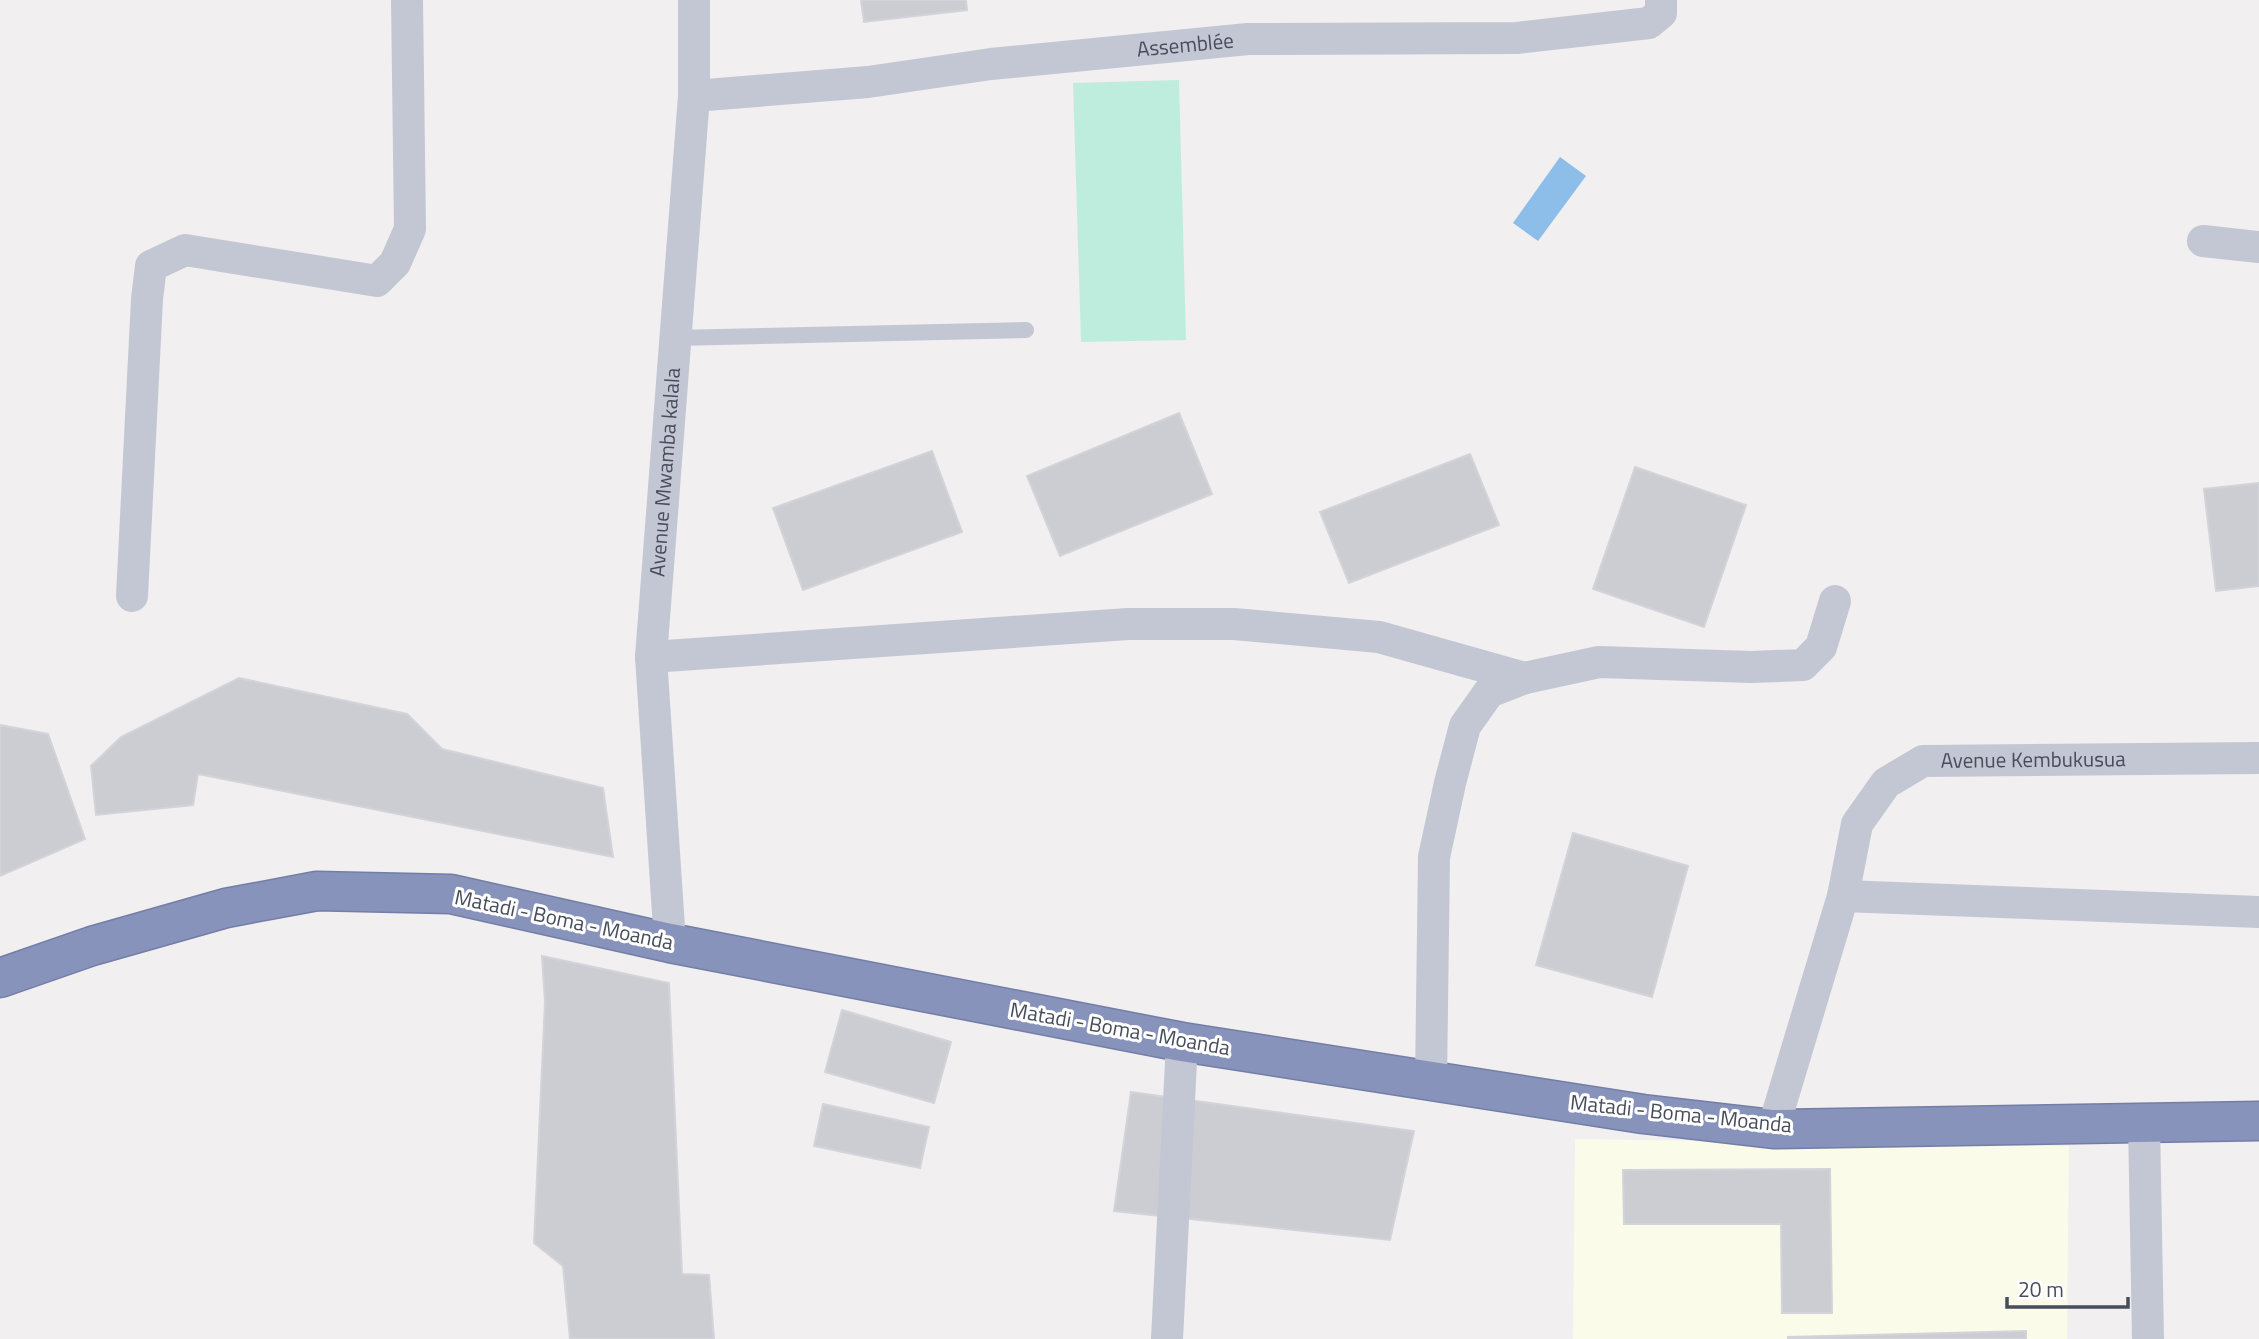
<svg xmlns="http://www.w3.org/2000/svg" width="2259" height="1339" viewBox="0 0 2259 1339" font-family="'Titillium Web',sans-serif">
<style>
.commercial{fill:#fbfbe9}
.green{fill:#bfeddd}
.water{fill:#8dbde9}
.building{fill:#cccdd3;stroke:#d3d3da;stroke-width:2}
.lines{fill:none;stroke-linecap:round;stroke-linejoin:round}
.highway-casing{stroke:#737ea7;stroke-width:41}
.lane{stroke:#c3c7d3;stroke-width:16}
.street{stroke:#c3c7d3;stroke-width:32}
.highway{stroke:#8893bc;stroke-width:38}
.labels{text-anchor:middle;stroke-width:6;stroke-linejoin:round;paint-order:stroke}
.street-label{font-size:21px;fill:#474d5b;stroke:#fff}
</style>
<rect width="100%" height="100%" fill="#f1efef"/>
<path class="commercial" d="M1575 1139 2069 1146 2067 1339H1573Z"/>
<path class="green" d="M1179 80 1186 340 1081 342 1073 83Z"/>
<path class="water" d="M1560 157 1586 176 1538 241 1513 223Z"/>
<path class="building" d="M861 0H966L967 10 864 22Z
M1179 413 1212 494 1060 556 1027 476Z
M932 451 962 532 803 590 773 508Z
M1470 454 1499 525 1349 583 1320 512Z
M1635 467 1746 505 1704 627 1593 589Z
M2259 483V586L2216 591 2204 489Z
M239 678 407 714 442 749 603 788 613 857 198 774 193 805 96 815 91 766 121 737Z
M0 725 48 734 85 839 0 876Z
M1573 833 1688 866 1652 997 1536 965Z
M542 956 669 983 682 1274 709 1275 714 1339H570L563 1266 534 1243 545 1002Z
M842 1010 951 1042 934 1103 825 1072Z
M1131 1092 1414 1131 1390 1240 1114 1211Z
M823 1104 929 1127 920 1168 814 1146Z
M1830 1169 1832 1313H1782L1781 1224H1624L1623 1170Z
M2026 1331V1339H1788V1337Z"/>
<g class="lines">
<defs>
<path id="highway" d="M0 978 92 946 226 908 317 891 451 894 670 943 1182 1042 1643 1114 1773 1129 2259 1121"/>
</defs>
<use href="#highway" class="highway-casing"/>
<path class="lane" d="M675 338 1026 330"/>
<g class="street">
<path id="s1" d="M694 96 868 82 991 64 1248 39 1517 38 1649 23 1661 13V0"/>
<path d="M2203 241 2259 247"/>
<path d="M132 596 147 299 151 266 185 250 377 281 395 263 410 229 407 0"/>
<path d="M651 657 1128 624H1234L1379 637 1525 678"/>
<path d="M1843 896 2259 912"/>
<path id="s2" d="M670 943 651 657 694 96V0"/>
<path d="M1431 1081 1434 857 1450 783 1465 726 1489 692 1525 678 1599 662 1751 667 1803 665 1821 647 1835 601"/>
<path d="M2144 1123 2148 1339"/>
<path id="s3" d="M1773 1129 1843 896 1857 824 1886 783 1923 761 2259 758"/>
<path d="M1167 1339 1182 1042"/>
</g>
<use href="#highway" class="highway"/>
</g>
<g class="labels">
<g class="street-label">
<text dy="7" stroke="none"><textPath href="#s1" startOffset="494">Assemblée</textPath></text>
<text dy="7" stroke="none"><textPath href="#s2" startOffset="472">Avenue Mwamba kalala</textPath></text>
<text dy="7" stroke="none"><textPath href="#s3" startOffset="520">Avenue Kembukusua</textPath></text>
<text transform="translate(564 920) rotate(12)" y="7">Matadi - Boma - Moanda</text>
<text transform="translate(1120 1029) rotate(10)" y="7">Matadi - Boma - Moanda</text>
<text transform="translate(1681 1114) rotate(6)" y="7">Matadi - Boma - Moanda</text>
</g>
</g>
<path d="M2007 1297v10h121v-10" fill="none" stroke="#474d5b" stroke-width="3.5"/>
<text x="2018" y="1297" font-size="21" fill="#474d5b" stroke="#ffffff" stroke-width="5" paint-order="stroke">20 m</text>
</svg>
